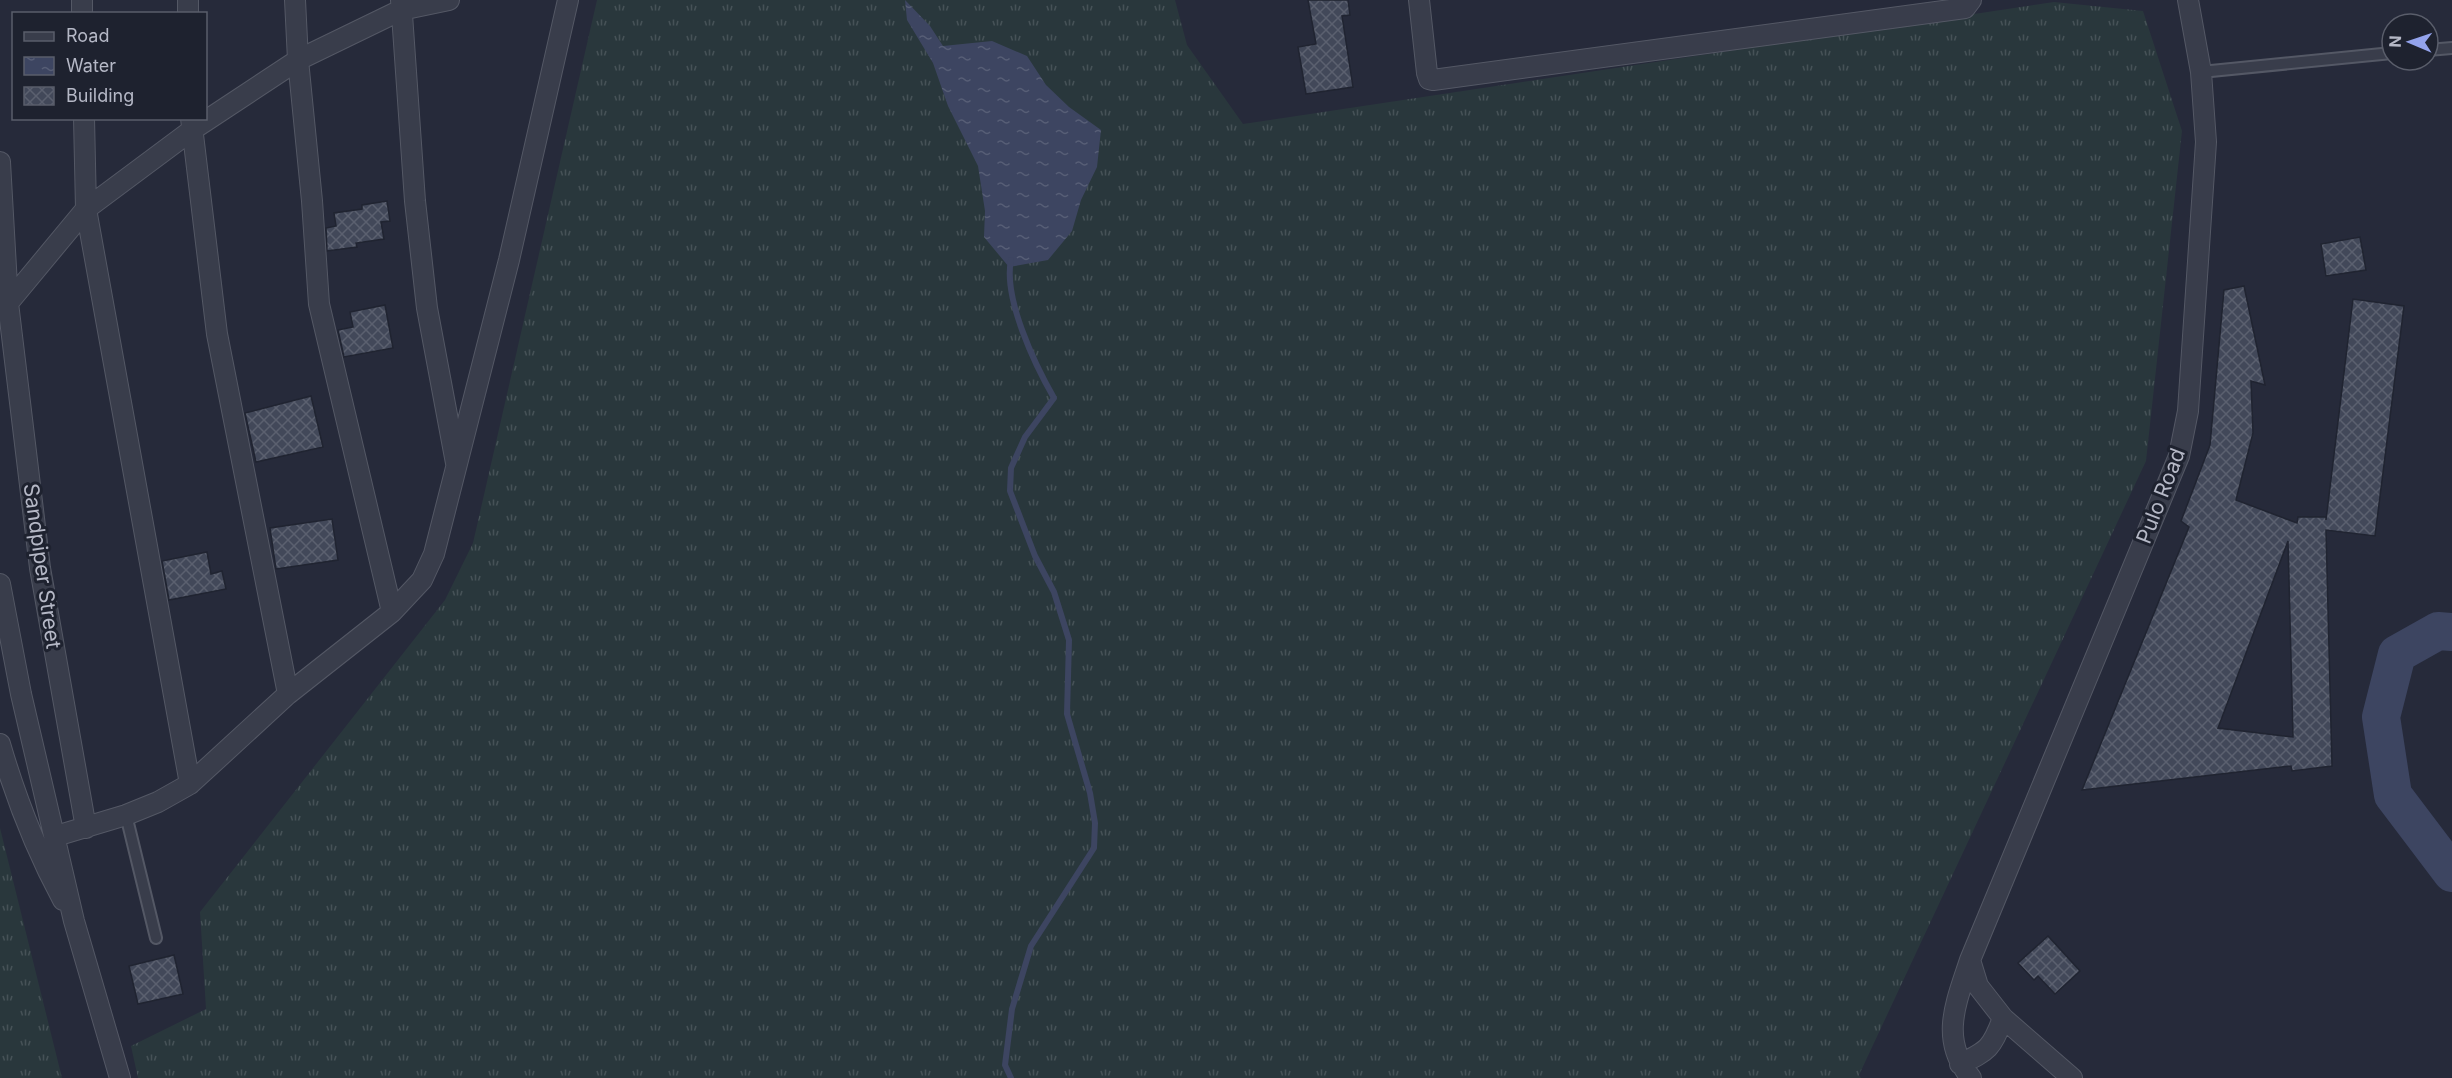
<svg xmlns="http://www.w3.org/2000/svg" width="2452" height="1078" viewBox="0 0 2452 1078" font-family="Inter,sans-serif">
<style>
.grass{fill:url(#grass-tufts)}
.water{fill:url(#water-ripples)}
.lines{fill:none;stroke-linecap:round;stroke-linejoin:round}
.stream{stroke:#3d4561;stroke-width:6}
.river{stroke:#3d4561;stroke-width:38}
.building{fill:url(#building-cross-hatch);stroke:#202431;stroke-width:1.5;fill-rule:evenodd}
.service-casing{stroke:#545865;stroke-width:14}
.minor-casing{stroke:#545865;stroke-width:22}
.service{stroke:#393d4b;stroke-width:10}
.minor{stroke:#393d4b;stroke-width:20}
.labels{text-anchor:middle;stroke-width:6;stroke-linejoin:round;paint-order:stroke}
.street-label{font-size:21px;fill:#b5b8c6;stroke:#1e222f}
</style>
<defs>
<pattern id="grass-tufts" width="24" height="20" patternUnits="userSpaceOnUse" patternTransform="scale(1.5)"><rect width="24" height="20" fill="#29373c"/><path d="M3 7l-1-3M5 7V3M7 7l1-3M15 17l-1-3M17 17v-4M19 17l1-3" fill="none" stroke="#465257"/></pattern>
<pattern id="water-ripples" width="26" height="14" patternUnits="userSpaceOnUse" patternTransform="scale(1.5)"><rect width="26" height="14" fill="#3d4561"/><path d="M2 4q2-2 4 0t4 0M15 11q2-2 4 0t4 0" fill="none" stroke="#575e76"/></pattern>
<pattern id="building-cross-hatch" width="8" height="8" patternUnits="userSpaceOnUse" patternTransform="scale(1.5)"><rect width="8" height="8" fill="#424859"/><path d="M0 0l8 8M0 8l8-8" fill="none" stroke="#5b606f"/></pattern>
</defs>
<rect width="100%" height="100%" fill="#262a3a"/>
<path class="grass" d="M597 0H1175L1187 45 1243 124 2054 2 2143 11 2182 131 2146 461 1859 1075 1861 1078H138L131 1046 206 1009 200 912 445 600 473 543Z
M0 828 62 1078H0Z"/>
<path class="water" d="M905 0 930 26 943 46 992 41 1027 56 1046 85 1069 107 1101 130 1097 167 1081 200 1072 231 1048 260 1009 267 984 237 985 211 978 166 948 106 933 63 907 20Z"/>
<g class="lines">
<path class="stream" d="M1011 260C1003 298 1035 365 1054 398L1025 437 1011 468 1010 491 1035 556 1054 592 1069 640 1067 714 1090 793 1095 823 1094 848 1031 946 1012 1009 1005 1065 1011 1078"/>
<path class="river" d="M2452 632 2438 631 2397 654 2381 717 2393 795 2452 873"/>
</g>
<path class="building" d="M1308 0H1348L1350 15 1342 16 1353 87 1306 94 1298 47 1316 44Z
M387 201 390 221 381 222 384 239 356 243 357 247 327 251 326 228 336 226 334 213 362 209V205Z
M2360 237 2366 270 2326 276 2321 244Z
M2244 286 2265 385 2251 381 2253 433 2236 500 2297 523 2298 517H2326V520L2353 299 2404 306 2375 536 2326 530 2332 766 2292 771 2291 766 2082 790 2189 527 2181 521 2210 445 2224 290ZM2288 541 2293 737 2218 728Z
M385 305 393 348 344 357 338 330 353 327 350 312Z
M311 396 323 447 256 462 245 413Z
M332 519 338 560 276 569 270 528Z
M207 552 211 574 222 571 226 589 169 600 162 561Z
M2048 936 2080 971 2055 994 2038 976 2034 980 2018 963Z
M174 955 183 994 138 1004 129 966Z"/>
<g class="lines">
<defs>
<path id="service" d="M2428 50 2452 48
M2201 72 2392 53
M126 815 156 938"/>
<path id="minor" d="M82 0V14
M188 0V14
M295 0 298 60 312 201 319 304 392 612
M401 0 415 201 427 308 456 463
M1419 0 1427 73 1429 79 1433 80 1965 8 1971 0
M84 118 86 209 190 784
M191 118 217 334 288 694
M0 162 8 303 40 568 86 828
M8 303 86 209 192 130 298 60 401 10 449 0
M0 584 21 694 74 921 120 1078
M0 744C16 799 36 850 63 900
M56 836 126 815 158 802 190 784 288 694 392 612 422 580 434 554 509 260 568 0
M1970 960 1978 986 2003 1018 2072 1078
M1960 1064C1988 1051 1992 1048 2003 1018
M1971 1078C1939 1039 1956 1003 1970 960L2179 456 2188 411 2206 142 2201 72 2188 0"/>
</defs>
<use href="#service" class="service-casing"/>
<use href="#minor" class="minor-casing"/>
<use href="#service" class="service"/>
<use href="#minor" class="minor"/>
</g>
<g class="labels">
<g class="street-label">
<text transform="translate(2161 496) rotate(-69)" y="7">Pulo Road</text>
<text transform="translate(42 566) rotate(82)" y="7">Sandpiper Street</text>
</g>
</g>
<rect x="12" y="12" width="195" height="108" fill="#1e222f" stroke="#5a5e6b" stroke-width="1.5"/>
<rect x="24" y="32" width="30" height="9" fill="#393d4b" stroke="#5a5e6b" stroke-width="1.5"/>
<text x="66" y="42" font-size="18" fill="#b5b8c6">Road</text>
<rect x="24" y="57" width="30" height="18" fill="url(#water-ripples)" stroke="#5a5e6b" stroke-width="1.5"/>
<text x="66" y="72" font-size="18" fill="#b5b8c6">Water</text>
<rect x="24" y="87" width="30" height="18" fill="url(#building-cross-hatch)" stroke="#5a5e6b" stroke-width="1.5"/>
<text x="66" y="102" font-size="18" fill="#b5b8c6">Building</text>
<g transform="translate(2410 42) rotate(272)"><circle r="28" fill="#1e222f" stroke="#5a5e6b" stroke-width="1.5"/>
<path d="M0-4.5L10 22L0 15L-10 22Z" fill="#93a3ec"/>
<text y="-9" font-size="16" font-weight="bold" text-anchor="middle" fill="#b5b8c6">N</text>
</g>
</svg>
